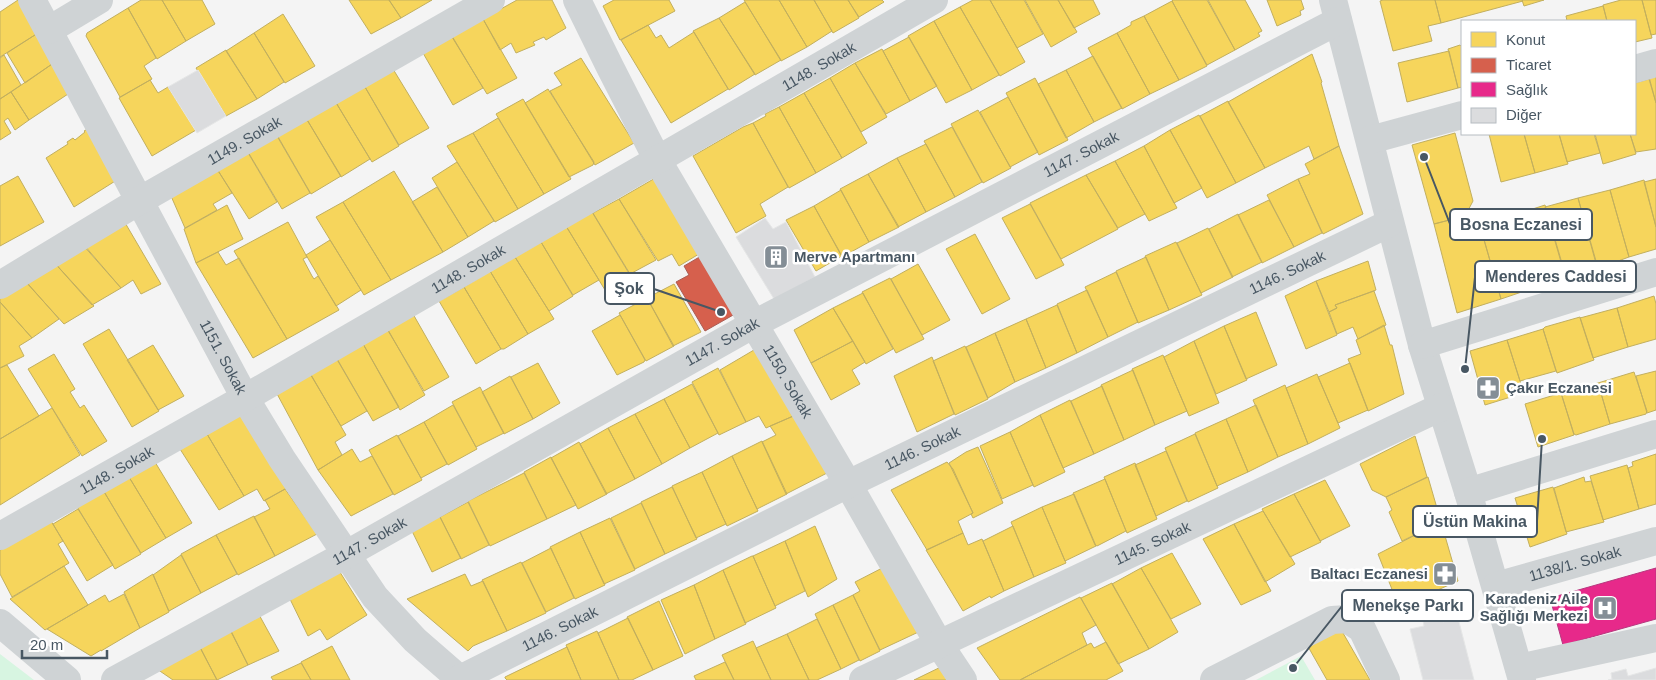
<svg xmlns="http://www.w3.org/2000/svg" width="1656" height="680" viewBox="0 0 1656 680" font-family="Arial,sans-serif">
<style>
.green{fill:#d7f5e1}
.homes{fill:#f6d55c;stroke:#c2af5e}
.shops{fill:#d6604d;stroke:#ab5d54}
.health{fill:#e7298a;stroke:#b7377e}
.building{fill:#dbdcde;stroke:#e5e6e6}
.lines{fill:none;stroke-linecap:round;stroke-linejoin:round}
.minor{stroke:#cfd3d5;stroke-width:28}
.labels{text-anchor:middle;stroke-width:5;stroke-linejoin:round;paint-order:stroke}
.street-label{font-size:15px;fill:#485763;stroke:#fff}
.poi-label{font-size:15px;font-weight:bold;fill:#485763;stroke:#fff;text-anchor:start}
.leader{fill:none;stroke:#485763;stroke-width:2}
.callout-dot{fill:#485763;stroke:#fff;stroke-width:2}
.callout{fill:#fff;stroke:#485763;stroke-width:2}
.callout-label{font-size:16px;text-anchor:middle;font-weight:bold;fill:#485763}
</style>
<rect width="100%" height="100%" fill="#f4f4f4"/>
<path class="green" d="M0 654 34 680H0Z
M1301 656 1315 680H1256Z"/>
<path class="homes" d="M18 0H20L38 33 0 57V12Z
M141 0H162L186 41 157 59 128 8Z
M162 0H202L215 24 186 41Z
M349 0H389L401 18 371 34Z
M389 0H432L401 18Z
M517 0H552L566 28 546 40 544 37 533 42 535 45 516 53 511 43 500 50 483 19Z
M614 0H669L675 11 620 40 603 6Z
M744 0H779L807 47 781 61Z
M779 0H814L832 31 807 47Z
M814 0H848L859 18 833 33Z
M848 0H882L884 2 859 17Z
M973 0H990L1025 62 1000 76 960 7Z
M990 0H1024L1043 34 1017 48Z
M1025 0H1058L1077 32 1051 47Z
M1058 0H1093L1100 14 1074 28Z
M1173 0H1207L1235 50 1207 65 1172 1Z
M1208 0H1245L1262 31 1258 33 1260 36 1235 50Z
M1267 0H1301L1304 9 1300 11 1301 15 1277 26Z
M1383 0H1435L1441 23 1428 26 1432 41 1393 51 1380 1Z
M1435 0H1522L1523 1 1441 23Z
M1522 0H1544L1524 6Z
M1621 0H1642L1652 38 1635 42V21H1607L1603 5Z
M1642 0H1656V34L1651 35Z
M1172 1 1207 66 1179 80 1144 16Z
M745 2 781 60 755 75 719 18Z
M1603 6 1607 21H1567L1566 16Z
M960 7 999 75 972 90 934 21Z
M128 8 156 58 144 66 152 79 120 97 86 36 87 33Z
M283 14 315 66 285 83 254 33Z
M1144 16 1179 80 1150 94 1117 33 1131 25V22Z
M719 18 755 74 729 90 693 31Z
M483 19 517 78 487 94 452 37Z
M934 21 972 90 946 103 908 36Z
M648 25 656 38 661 35 669 48 694 32 728 89 671 123 621 40Z
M38 33 55 62 25 83 7 53Z
M254 33 284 82 257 99 226 51Z
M1117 33 1150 94 1122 109 1088 48Z
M452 36 483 88 453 105 423 53Z
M909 37 937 86 910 101 883 51Z
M1460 45 1462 47V87L1458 88 1448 49Z
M882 49 910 101 886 114 855 63Z
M226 50 257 99 226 116 196 68Z
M1449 51 1458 88 1407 102 1398 63Z
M1312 54 1322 82 1321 83 1339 146 1314 159 1309 146 1265 168 1228 102Z
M4 55 21 85 0 99V58Z
M1093 56 1122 108 1094 122 1066 70Z
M581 58 634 143 595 165 550 91 562 85 554 73Z
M55 62 71 92 29 120 11 92Z
M855 63 887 117 861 132 830 78Z
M393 69 429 128 399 145 365 87Z
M1066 70 1094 122 1066 138 1038 84Z
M1656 75V103L1649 77Z
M830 78 867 143 842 158 804 93Z
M1035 78 1068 140 1039 155 1006 93Z
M1649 79 1656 103V149L1636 152 1630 134H1635V83Z
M150 80 158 93 168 87 196 130 152 156 119 98Z
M365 87 399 146 372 162 335 101Z
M548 89 594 162 593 165 569 177 525 103Z
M11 92 29 120 15 130 8 118 4 121 11 133 0 140V99Z
M804 93 842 158 816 173 779 107Z
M1008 97 1038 152 1010 167 980 112Z
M523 99 571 179 544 194 496 114Z
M335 101 370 159 341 177 306 118Z
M1228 101 1265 168 1236 183 1200 116Z
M779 107 816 173 789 188 753 123 766 116 765 114Z
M978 110 1011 168 983 183 951 124Z
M1199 115 1236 183 1207 198 1170 130Z
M306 118 341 176 311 194 277 135Z
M498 118 544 194 518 209 473 133Z
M753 123 788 187 760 204 766 216 736 233 693 156 743 127Z
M91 127 120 178 74 207 46 158 68 144 67 142 73 138 75 140 85 132 84 131Z
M952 127 982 182 955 197 924 141Z
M1170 130 1202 188 1174 203 1144 146Z
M473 133 518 209 495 222 447 146Z
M1455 133 1473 201 1465 216 1434 224 1412 145Z
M1489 134H1524L1535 173 1501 182Z
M1524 134H1559L1568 164 1535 173Z
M1559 134H1594L1600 153 1567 162Z
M1595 134H1630L1636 154 1603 164Z
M277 136 310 193 282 209 248 152Z
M926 144 955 197 926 212 897 158Z
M1144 146 1177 208 1149 221 1115 161Z
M1339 146 1363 214 1323 234 1298 179 1310 174 1305 164Z
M247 151 277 202 249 219 217 169Z
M897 158 926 212 898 227 868 174Z
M1115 161 1145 214 1118 228 1086 175Z
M457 162 494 221 468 237 432 178Z
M217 169 232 193 213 204 217 210 185 228 171 196Z
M394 171 443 252 391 280 343 202Z
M868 174 899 227 869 242 840 189Z
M1086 175 1118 229 1061 259 1030 203Z
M18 176 44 222 0 246V186Z
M657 177 704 251 679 266 672 254 658 261 619 199Z
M1298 179 1322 233 1294 247 1267 195Z
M1656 179V227L1644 182Z
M1644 180 1656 227V249L1629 257 1610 190Z
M437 187 468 237 443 252 412 202Z
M841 190 869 242 842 257 814 206Z
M1610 190 1629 257 1599 268 1597 267 1578 198Z
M1578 198 1598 268 1566 279 1545 207Z
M619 199 656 260 630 274 593 213Z
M1269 200 1294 247 1262 263 1238 215Z
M343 202 391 280 364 295 316 217Z
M1030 204 1064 265 1036 279 1002 218Z
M227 205 243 239 196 263 184 229Z
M1545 205 1566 277 1501 299 1480 226Z
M814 206 842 256 816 271 786 220Z
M592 212 630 275 605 290 566 226Z
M1238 214 1262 262 1232 277 1209 229Z
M1465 216 1468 226 1472 224 1475 231 1481 229 1501 299 1457 313 1434 224Z
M124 221 161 284 141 294 133 280 121 288 84 245Z
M288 222 307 257 303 259 312 276 314 279 318 276 339 310 287 339 234 251Z
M566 226 599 280 573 295 541 242Z
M1208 228 1233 277 1201 293 1177 243Z
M975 234 1010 299 982 314 946 249Z
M330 240 361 290 336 306 306 255Z
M541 242 573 296 549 311 515 257Z
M1176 242 1202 295 1169 310 1145 256Z
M82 244 121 288 92 305 52 260Z
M218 252 226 265 239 258 287 339 253 358 196 263Z
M515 257 554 319 528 334 490 271Z
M1146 257 1169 310 1138 323 1116 271Z
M52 260 94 306 64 324 24 280Z
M1368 261 1376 290 1335 305 1337 308 1329 312 1316 281Z
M918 264 950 320 922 335 891 279Z
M490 271 528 334 504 349H501L464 287Z
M1116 272 1138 322 1108 337 1085 287Z
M22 277 59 319 32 338 0 302V292Z
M890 278 924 339 896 353 862 292Z
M1316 281 1337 335 1306 349 1285 296Z
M674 284 701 332 673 346 647 298Z
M464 287 501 349 476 364 439 301Z
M1087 290 1108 337 1077 353 1057 304Z
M1374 291 1386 325 1358 339 1353 327 1337 334 1329 312 1337 308 1335 305Z
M863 293 893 349 866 364 833 308Z
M1654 296 1656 304V339L1628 347 1617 308Z
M647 298 674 346 646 361 619 313Z
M0 302 32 338 19 346 24 356 0 368Z
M1057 305 1077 353 1046 368 1026 319Z
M833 308 853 341 811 363 794 330Z
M1617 308 1628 347 1593 358 1580 318Z
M1256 312 1277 365 1246 379 1224 326Z
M413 314 449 377 424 391 387 329Z
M620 315 645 360 644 362 617 375 592 331Z
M1580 317 1594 360 1557 373 1543 329 1545 327Z
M1026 319 1046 368 1015 382 995 333Z
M1384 325 1390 345H1392L1404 394 1368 411 1348 359 1361 354 1356 340Z
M1224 326 1247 380 1216 394 1194 341Z
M387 328 425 395 400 410 362 342Z
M109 329 159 411 132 427 83 344Z
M1543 329 1556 371 1520 381 1507 340Z
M995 333 1015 382 988 398 966 347Z
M1507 340 1521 384 1511 388 1514 396 1485 405 1470 351Z
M853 341 865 362 852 370 860 384 831 400 811 363Z
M1194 341 1219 403 1189 416 1164 357Z
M362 342 399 407 373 421 336 357Z
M153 345 184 396 158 410 127 360Z
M965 346 988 399 955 415 933 361Z
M759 347 798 414 766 428 759 416 746 422 720 370Z
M54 354 75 389 70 392 80 408 84 405 107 441 82 456 28 369Z
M1163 355 1187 411 1155 425 1132 369Z
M335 356 367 411 341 426 309 372Z
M932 357 954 414 917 432 894 376Z
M538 363 560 403 533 419 511 377Z
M1350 363 1368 410 1338 423 1318 377Z
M7 365 39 416 0 439V368Z
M718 368 746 422 719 435 692 382Z
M1133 370 1155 425 1124 440 1101 385Z
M1656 371V410L1647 413 1636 376Z
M1634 372 1647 411 1646 414 1610 424 1598 383Z
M310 373 346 435 335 442 342 455 318 470 276 392Z
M1317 374 1340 428 1308 444 1286 388Z
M510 376 533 419 504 434 482 392Z
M1598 383 1610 424 1576 435 1574 434 1561 393Z
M692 384 718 433 690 448 664 399Z
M1285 385 1308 444 1278 457 1253 400Z
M1102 386 1124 440 1094 454 1071 401Z
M480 387 504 433 476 447 452 402Z
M1561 393 1574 435 1538 447 1525 404Z
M664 399 690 448 662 464 635 414Z
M1070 400 1094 454 1063 468 1040 415Z
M453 405 477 449 448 465 424 422Z
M1256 405 1278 457 1248 472 1226 419Z
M52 408 80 455 0 505V439Z
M240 413 287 488 264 501 257 489 244 496 207 434Z
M635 414 662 464 635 479 608 428Z
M798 414 829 472 786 494 762 442 776 435 770 426Z
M1040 415 1065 472 1034 487 1010 432Z
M1226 419 1248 472 1217 486 1195 433Z
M424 422 447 464 421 478 398 436Z
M608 428 635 479 606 494 580 444Z
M1010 432 1033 485 1002 499 980 446Z
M207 434 244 496 219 510 180 449Z
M1195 434 1218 488 1188 502 1165 448Z
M397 435 422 480 394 495 369 450Z
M1415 436 1427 477 1386 497 1372 490 1360 464Z
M762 441 787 494 757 509 732 456Z
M579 442 607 494 578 509 551 458Z
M978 447 1003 503 973 518 971 514 973 513 949 463 966 452Z
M352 449 360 462 372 456 393 494 351 516 318 470Z
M1166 451 1187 501 1156 516 1135 465Z
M1656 454V504L1639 509 1628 468 1633 466 1632 462Z
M732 456 758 511 727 526 702 472Z
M551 457 576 505 547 519 524 472Z
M155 462 192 523 166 538 129 477Z
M947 462 953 469 973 513 958 521 963 533 927 550 891 490Z
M1135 463 1157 519 1127 533 1104 477Z
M1627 465 1639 509 1603 520 1590 476Z
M702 472 726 524 696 538 672 486Z
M524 473 547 519 490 546 468 501Z
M129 477 166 538 141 553 103 490Z
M1428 477 1441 522 1402 541 1389 512 1392 510 1386 497Z
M1584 477 1585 482 1591 481 1604 522 1566 532 1554 488Z
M1105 479 1126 531 1097 546 1095 545 1073 493Z
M1325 480 1350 526 1320 541 1294 494Z
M672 487 697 539 665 554 641 502Z
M1553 487 1567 534 1530 547 1515 498Z
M285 489 317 534 275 556 254 517 270 509 265 500Z
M103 490 141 554 115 569 76 505Z
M1074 494 1096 546 1065 561 1042 507Z
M1294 494 1321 542 1290 557 1262 509Z
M468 502 489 545 461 559 440 517Z
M641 503 665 554 635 569 611 518Z
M1042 507 1066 563 1034 577 1011 522Z
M78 509 113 565 87 581 53 524Z
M1263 511 1295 564 1265 582 1234 524Z
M439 515 461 558 432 572 411 529Z
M254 516 275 556 238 575 216 535Z
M610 518 635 570 604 584 580 532Z
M51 521 63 541 58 544 69 563 12 597 0 574V550Z
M1441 522 1458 581 1399 607 1378 554Z
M1234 524 1271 591 1241 605 1203 539Z
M815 526 837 579 808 597 785 541Z
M1013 526 1034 577 1004 591 983 541Z
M580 532 605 585 575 599 550 547Z
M963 533 968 545 982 539 1004 591 991 598 990 596 963 611 926 550Z
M216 535 237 574 201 593 181 554Z
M785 541 805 591 775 606 753 556Z
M551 548 574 598 546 612 522 563Z
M1172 553 1201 604 1171 619 1141 568Z
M181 555 201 593 169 611 153 575Z
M752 556H753L776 608 745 623 723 570Z
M521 562 546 613 507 631 482 580Z
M890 564 927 628 880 650 853 595 860 591 855 582Z
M64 566 88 605 45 630 10 599Z
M1141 568 1178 632 1149 649 1112 584Z
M338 569 367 615 327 640 320 629 308 636 288 595Z
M723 570 746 624 715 639 694 585Z
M153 574 169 612 140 628 124 592Z
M465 574 471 586 483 581 507 631 473 646 468 651 407 599Z
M1112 583 1149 649 1118 664 1081 598Z
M694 585 715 639 685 654 661 600Z
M124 594 140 628 101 651V650L91 656 47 629 105 595 109 602Z
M853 595 880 651 860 661 833 605Z
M1080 597 1096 625 1082 633 1087 645 1020 680H1000L977 648Z
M659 601 683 656 653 670 627 617Z
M833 605 859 660 841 669 815 614Z
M257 611 279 651 248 665 228 626Z
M628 618 653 670 632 680H619L598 633Z
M817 619 841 669 817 680H809L787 634Z
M228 625 248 665 217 680 197 642Z
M1339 626 1370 680H1327L1306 643Z
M597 631 619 680H581L566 645Z
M787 634 809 680H771L756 648Z
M753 641 771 680H734L722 655Z
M1106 642 1123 671 1106 680H1020L1091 643 1094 648Z
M198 643 217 680H173L154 667Z
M332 646 350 680H311L301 662Z
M567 647 581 680H507L505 678V677Z
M725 662 734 680H696L694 676Z
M301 663 311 680H273L271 677Z
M945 665 954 680H914Z"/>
<path class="shops" d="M708 252 742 310 705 331 676 282 689 275 684 266Z"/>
<path class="health" d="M1656 568V619L1563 645 1550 598Z"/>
<path class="building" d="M198 70 226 116 197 133 168 87Z
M765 218 773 229 786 222 815 277 774 299 736 237Z
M1442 615 1443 622 1458 618 1474 680H1423L1410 629 1424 626 1423 620Z
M1656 668V680H1608L1612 679 1611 673 1626 669 1628 676Z"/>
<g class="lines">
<g class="minor">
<path id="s1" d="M32 0 245 398 282 459 375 597 415 640 461 680"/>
<path id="s2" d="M577 0 610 67 658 161 848 484 939 644 963 680"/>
<path d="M1333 0 1422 345 1468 492 1522 680"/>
<path d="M49 30 99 0"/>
<path d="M1635 69 1656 63"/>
<path d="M1370 140 1462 115"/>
<path id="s3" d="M0 285 139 201 491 0"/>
<path d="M1422 345 1656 272"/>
<path d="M1468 492 1656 434"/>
<path id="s4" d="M0 536 245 398 934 0"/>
<path id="s5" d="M1496 586 1656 541"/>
<path d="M0 623 67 680"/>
<path d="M1519 668 1656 638"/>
<path id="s6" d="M115 680 345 555 754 324 1338 21"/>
<path id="s7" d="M458 680 848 484 1390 223"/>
<path id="s8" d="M863 680 1441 407"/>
<path d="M1214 680 1332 620 1347 619 1362 629 1386 680"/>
</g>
</g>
<defs>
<symbol id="building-square" viewBox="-11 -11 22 22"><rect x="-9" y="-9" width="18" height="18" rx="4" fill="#848e96" stroke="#fff"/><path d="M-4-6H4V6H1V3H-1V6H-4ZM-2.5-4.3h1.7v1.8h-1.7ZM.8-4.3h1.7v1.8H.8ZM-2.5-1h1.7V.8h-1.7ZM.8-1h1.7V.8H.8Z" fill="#fff"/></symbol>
<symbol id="pharmacy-square" viewBox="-11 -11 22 22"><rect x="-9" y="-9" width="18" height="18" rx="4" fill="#848e96" stroke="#fff"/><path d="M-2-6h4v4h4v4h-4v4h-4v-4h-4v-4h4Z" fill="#fff"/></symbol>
<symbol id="hospital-square" viewBox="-11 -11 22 22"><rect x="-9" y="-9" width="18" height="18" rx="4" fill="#848e96" stroke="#fff"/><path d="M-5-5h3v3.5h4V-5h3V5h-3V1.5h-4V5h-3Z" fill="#fff"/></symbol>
</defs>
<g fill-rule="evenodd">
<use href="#building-square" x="762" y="243" width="28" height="28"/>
<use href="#pharmacy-square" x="1474" y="374" width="28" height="28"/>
<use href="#pharmacy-square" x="1431" y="560" width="28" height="28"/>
<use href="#hospital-square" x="1591" y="594" width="28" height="28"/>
</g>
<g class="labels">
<g class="street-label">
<text dy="5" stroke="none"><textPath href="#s4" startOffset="944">1148. Sokak</textPath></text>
<text dy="5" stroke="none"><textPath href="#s3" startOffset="284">1149. Sokak</textPath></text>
<text dy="5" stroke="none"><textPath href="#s6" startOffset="1100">1147. Sokak</textPath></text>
<text dy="5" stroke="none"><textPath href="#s4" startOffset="539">1148. Sokak</textPath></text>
<text dy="5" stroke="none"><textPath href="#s7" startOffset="924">1146. Sokak</textPath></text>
<text dy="5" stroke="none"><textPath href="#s6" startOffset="695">1147. Sokak</textPath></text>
<text dy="5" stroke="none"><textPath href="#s1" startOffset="405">1151. Sokak</textPath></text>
<text dy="5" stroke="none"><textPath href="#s2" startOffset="436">1150. Sokak</textPath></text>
<text dy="5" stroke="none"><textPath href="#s7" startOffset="519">1146. Sokak</textPath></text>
<text dy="5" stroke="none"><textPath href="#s4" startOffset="134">1148. Sokak</textPath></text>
<text dy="5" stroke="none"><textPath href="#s6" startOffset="290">1147. Sokak</textPath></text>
<text dy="5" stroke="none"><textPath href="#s8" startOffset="320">1145. Sokak</textPath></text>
<text dy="5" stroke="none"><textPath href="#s5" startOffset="82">1138/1. Sokak</textPath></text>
<text dy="5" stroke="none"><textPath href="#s7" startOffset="114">1146. Sokak</textPath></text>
</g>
<g class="poi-label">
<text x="794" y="262">Merve Apartmanı</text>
<text x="1506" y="393">Çakır Eczanesi</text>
<text x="1428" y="579" text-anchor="end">Baltacı Eczanesi</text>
<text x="1588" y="604" text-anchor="end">Karadeniz Aile<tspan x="1588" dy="17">Sağlığı Merkezi</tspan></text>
</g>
</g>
<path class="leader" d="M1424 157L1450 224M1465 369L1475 277M721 312L654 289M1542 439L1537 521M1293 668L1342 606"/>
<g class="callout-dot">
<circle cx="1424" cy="157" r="5"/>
<circle cx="1465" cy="369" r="5"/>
<circle cx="721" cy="312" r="5"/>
<circle cx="1542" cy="439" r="5"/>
<circle cx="1293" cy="668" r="5"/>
</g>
<g class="callout">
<rect x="1450" y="209" width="142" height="31" rx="5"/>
<rect x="1475" y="261" width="161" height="31" rx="5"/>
<rect x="605" y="273" width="49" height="31" rx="5"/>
<rect x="1413" y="506" width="124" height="31" rx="5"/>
<rect x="1342" y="590" width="131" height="31" rx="5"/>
</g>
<g class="callout-label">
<text x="1521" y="230">Bosna Eczanesi</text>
<text x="1556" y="282">Menderes Caddesi</text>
<text x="629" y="294">Şok</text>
<text x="1475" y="527">Üstün Makina</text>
<text x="1408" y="611">Menekşe Parkı</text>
</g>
<rect x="1461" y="20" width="175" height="115" fill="#ffffff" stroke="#b6bcc1"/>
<rect x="1471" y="32" width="25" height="15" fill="#f6d55c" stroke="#b6bcc1"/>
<text x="1506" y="45" font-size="15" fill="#485763">Konut</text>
<rect x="1471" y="58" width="25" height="15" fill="#d6604d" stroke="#b6bcc1"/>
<text x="1506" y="70" font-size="15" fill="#485763">Ticaret</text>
<rect x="1471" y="82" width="25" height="15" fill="#e7298a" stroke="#b6bcc1"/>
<text x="1506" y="95" font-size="15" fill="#485763">Sağlık</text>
<rect x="1471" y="108" width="25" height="15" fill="#dbdcde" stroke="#b6bcc1"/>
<text x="1506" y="120" font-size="15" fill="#485763">Diğer</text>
<path d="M22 650v8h85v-8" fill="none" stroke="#485763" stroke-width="2.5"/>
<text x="30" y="650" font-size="15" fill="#485763" stroke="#ffffff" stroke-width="4" paint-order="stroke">20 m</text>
</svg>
